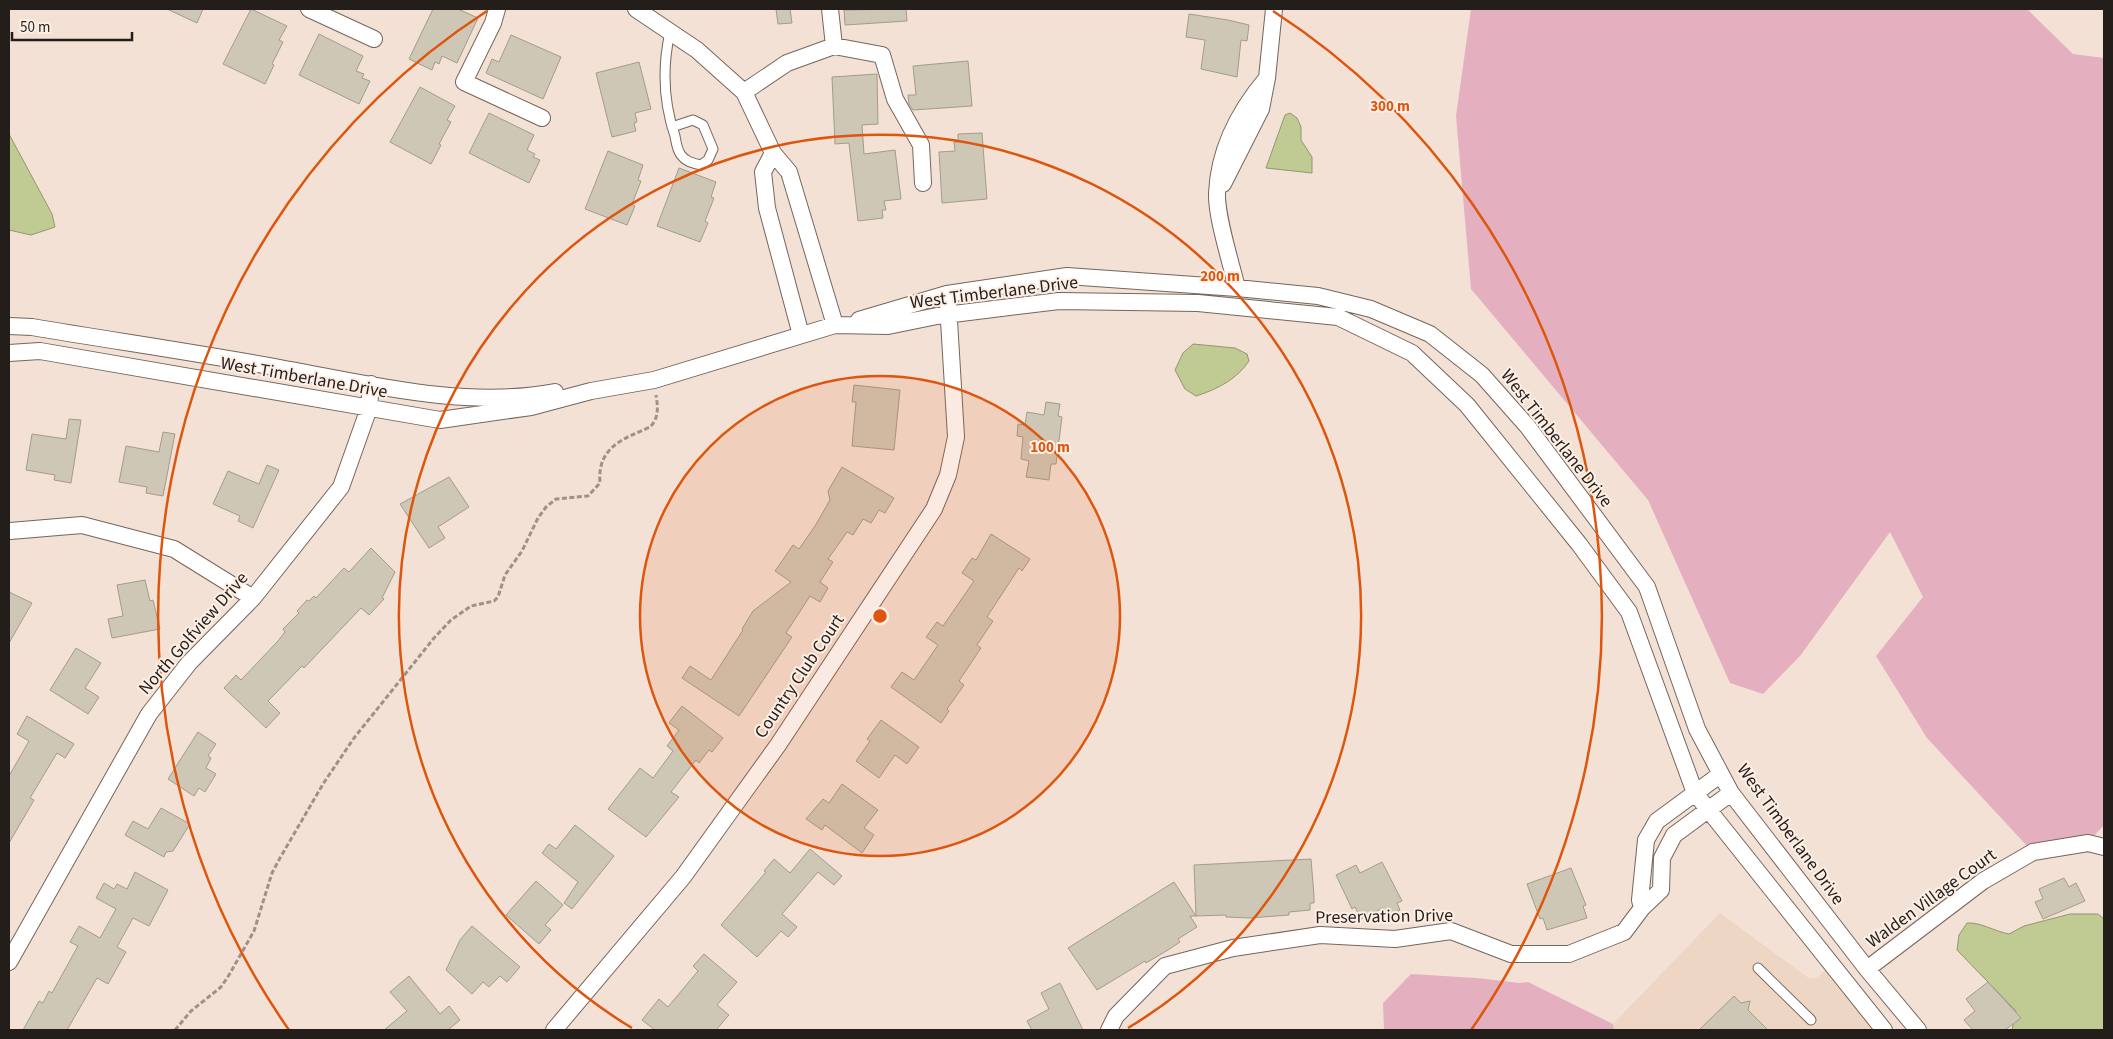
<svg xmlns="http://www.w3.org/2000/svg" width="2113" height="1039" viewBox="0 0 2113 1039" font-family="'Source Sans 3',sans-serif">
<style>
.built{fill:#eed6c5}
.green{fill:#e4b0c0}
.water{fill:#c0cb94;stroke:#91976f}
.building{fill:#cec7b5;stroke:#a39c8b}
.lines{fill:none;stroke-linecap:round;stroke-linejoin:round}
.lane-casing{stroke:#75665b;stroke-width:11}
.street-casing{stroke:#75665b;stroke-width:18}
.path{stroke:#9e9188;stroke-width:3;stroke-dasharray:5 2.5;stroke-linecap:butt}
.lane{stroke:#fff;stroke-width:9}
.street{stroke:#fff;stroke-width:16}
.ring{fill:none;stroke:#de560d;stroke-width:2.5}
.labels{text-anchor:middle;stroke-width:4;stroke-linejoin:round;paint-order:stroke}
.street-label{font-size:18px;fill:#241e1a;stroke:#fdefe5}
.centre{fill:#de560d;stroke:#fdefe5;stroke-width:2.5}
.ring-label{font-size:15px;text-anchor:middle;font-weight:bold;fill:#de560d;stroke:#fdefe5;stroke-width:4;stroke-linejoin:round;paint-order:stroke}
</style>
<rect width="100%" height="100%" fill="#f3e1d5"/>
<path class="built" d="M1720 913 1810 979 1818 977 1833 962 1881 1030H1614L1613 1024Z"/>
<path class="green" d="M1471 9H2027L2073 54 2104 58V825L2093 837 2028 847 1927 738 1876 656 1923 597 1890 532 1800 656 1763 694 1730 683 1648 500 1471 289 1456 116Z
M1411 974 1477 978 1519 983 1528 982 1613 1024 1614 1030H1384L1383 1003Z"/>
<path class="water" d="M1290 113 1297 118 1301 127V140L1312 157V173L1266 168 1285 115Z
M9 134 52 214 55 227 31 235 9 230Z
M1193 344 1235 348 1247 354 1249 361C1237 379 1218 389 1196 396L1185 389 1175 370 1183 353Z
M2070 914H2098L2104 919V1030H2012L2016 1011 1957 950 1959 935 1967 923C1980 922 1994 931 2009 934L2024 926Z"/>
<path class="building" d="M167 9H203L197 23Z
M251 9 287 26 279 40 283 42 272 64 274 65 265 84 223 64Z
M433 9H458L478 18 457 63 442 56 439 64 435 62 432 70 409 59Z
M776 9H790L792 23 778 24Z
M906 9 907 21 845 25 844 10Z
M1189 14 1228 20 1249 25 1247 41 1241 40 1237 77 1201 69 1205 40 1186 37Z
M319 34 363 56 356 71 364 74 362 78 370 81 359 104 299 75Z
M511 35 561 57 543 99 486 73 492 59 499 62Z
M968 61 972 106 913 110 909 104 908 95H916L913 66Z
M639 62 651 109 635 113 637 122 634 123 636 131 612 137 596 73Z
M877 74 878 124 862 125 864 154 895 150 901 199 884 201 886 210H882L883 218 858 221 849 143 835 144 832 77Z
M420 87 455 106 447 120 451 122 439 144 441 145 431 164 390 142Z
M489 113 534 135 527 150 535 154 533 157 540 160 529 183 469 153Z
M982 133 987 199 942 203 939 152 955 151 954 142H958V134Z
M608 151 643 165 638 180 641 181 632 204 635 206 627 225 585 209Z
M679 168 716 182 711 197 714 198 705 221 708 223 700 242 657 226Z
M854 385 900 390 894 450 852 446 856 402H852Z
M1046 402 1060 404 1058 416 1062 417 1056 464H1051L1049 480 1026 477 1029 461 1021 459 1023 437 1017 436 1018 424 1025 425 1027 412 1044 415Z
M69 419 81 420 71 483 54 480 55 475 26 470 32 434 66 439Z
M163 432 175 434 163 496 146 493 147 487 119 482 126 446 159 452Z
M267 465 279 470 253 528 238 521 240 516 213 504 228 471 259 484Z
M842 467 894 498 885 513 879 510 871 523 863 519 853 535 847 532 828 559 833 562 820 582 828 588 820 602 810 596 786 633 792 637 739 716 682 678 690 666 711 680 743 630 742 629 753 611 791 582 775 571 793 545 799 549 815 526 830 500 828 491Z
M449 477 469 507 438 527 445 538 429 548 400 504Z
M991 534 1030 559 1022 571 1019 568 987 617 993 621 977 645 981 648 959 681 964 685 947 709 949 711 941 723 891 687 902 672 914 680 938 645 926 637 937 622 943 626 974 581 962 573 972 558 976 560Z
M371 548 395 572 382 598 384 599 369 615 361 608 304 668 302 666 268 701 280 713 266 728 224 688 236 675 241 680 277 642 285 632 283 629 299 613 297 611 307 600 309 601 314 596 316 598 344 568 349 572Z
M145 580 150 601 153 600 160 629 112 638 108 619 123 616 117 585Z
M9 592 32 603 9 643Z
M76 648 101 663 85 688 99 697 88 714 50 690Z
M682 706 723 738 712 752 709 750 699 763 696 760 671 792 679 797 646 837 608 809 640 768 653 778 673 751 667 746 679 730 669 723Z
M27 716 74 744 65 758 57 753 30 798 34 800 9 843V776L29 741 17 734Z
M881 720 919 747 907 764 895 755 879 778 856 761 870 741 867 739Z
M198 732 216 744 208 756 211 758 206 768 216 774 205 792 199 788 194 796 168 779Z
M842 784 878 810 864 828 874 835 862 853 825 825 822 830 806 819 823 799 829 803Z
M161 808 190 824 173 851 166 852 164 857 125 835 133 821 148 829Z
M575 825 614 856 572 909 564 903 578 882 542 853 549 844 556 849Z
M810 849 842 876 834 885 818 872 782 914 797 927 788 937 781 931 757 957 721 925 766 872 764 871 774 859 790 873Z
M1311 859 1314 896V903H1310V910L1289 912V915L1250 918 1226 917V915L1196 916 1194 865Z
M1382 862 1402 901 1397 903 1400 910 1387 916 1383 908 1361 919 1355 907 1352 909 1336 875 1356 865 1360 873Z
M1571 868 1586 905 1583 906 1587 918 1547 930 1543 918 1540 919 1527 884Z
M135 872 168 890 149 926 133 918 117 947 126 952 108 984 97 978 67 1030H23L39 1001 43 1003 49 991 52 993 78 946 70 942 79 926 100 938 116 909 96 898 104 883 114 889 117 884 127 889Z
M2064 878 2069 887 2076 883 2085 901 2043 919 2035 902 2043 899 2039 889Z
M536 881 563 905 545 925 551 930 539 944 506 915Z
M1174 882 1196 916H1190L1197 927 1178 939 1180 942 1168 950 1146 963 1145 961 1097 990 1068 948Z
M472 926 520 967 507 982 500 976 489 987 483 982 472 994 446 970 460 940Z
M704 954 737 982 717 1005 729 1015 716 1030H655L642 1020 659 999 668 1007 698 971 693 966Z
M409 976 440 1014 449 1006 460 1020 448 1030H384L407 1011 390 992Z
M1988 982 2021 1018 2005 1030H1973L1964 1020 1975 1011 1966 999Z
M1060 983 1083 1030H1032L1027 1021 1049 1009 1041 993Z
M1734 996 1741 1003 1750 1001 1748 1010 1768 1030H1699Z"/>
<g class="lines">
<defs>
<path id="lane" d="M670 32C662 68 663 101 675 136 676 142 677 150 681 155 686 162 693 163 701 165L708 160 713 149 703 125 693 120 672 127
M1758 968 1811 1020"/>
<path id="street" d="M309 9 374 39
M497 9 493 23 464 82 542 118
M636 9 697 50 744 92 773 153 789 172 835 325
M830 9 834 46
M744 92 787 63 834 46 882 55 895 99 921 145 923 183
M773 153 763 172 767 208 801 335
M1223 184 1261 109 1267 78 1274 9
M1237 288C1231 263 1216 216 1217 193 1219 149 1239 111 1267 78
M859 320 947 294 1067 276 1237 288 1318 296 1371 309 1430 334 1482 375 1528 427 1647 587 1697 729 1731 793 1867 969 1918 1030
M9 326 32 327C115 341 198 353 280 368 369 384 465 409 555 392
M9 353 40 351 440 420 531 407 591 391 654 380 835 325 888 326 937 316 1059 301 1198 303 1338 317 1412 353 1467 405 1579 544 1629 612 1695 793 1884 1030
M10 531 82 525 174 549 253 598
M1642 908 1640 900 1646 840 1657 821 1721 774
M9 962 149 714 189 663 253 598 341 487 369 408 371 384
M1867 969 1983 881 2033 852 2088 843 2104 847
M554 1030 683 877 778 745 934 509 948 475 956 437 948 304
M1109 1030 1116 1016 1165 966 1233 948 1320 935 1395 939 1451 931 1511 954H1569L1624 932 1642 908 1661 890 1662 858 1674 835 1731 793"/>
</defs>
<use href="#lane" class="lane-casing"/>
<use href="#street" class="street-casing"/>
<path class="path" d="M175 1030 191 1011 221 987 229 975 254 931 272 873 280 858 323 784 354 738 434 638 451 620 471 606 494 601 498 597 505 575 522 551 538 518 546 507 556 499 588 496 600 483C597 447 623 439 650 427 659 418 658 407 656 395"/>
<use href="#lane" class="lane"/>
<use href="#street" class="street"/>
</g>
<circle cx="880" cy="616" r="240" fill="#de560d" fill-opacity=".12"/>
<g class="ring">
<circle cx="880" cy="616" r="240"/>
<path d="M632 1028A481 481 0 1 1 1128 1028"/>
<path d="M289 1030A721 721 0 0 1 487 11M1273 11A721 721 0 0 1 1471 1030"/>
</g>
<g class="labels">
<g class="street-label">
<text transform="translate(994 292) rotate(-7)" y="6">West Timberlane Drive</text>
<text transform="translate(304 377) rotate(10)" y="6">West Timberlane Drive</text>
<text transform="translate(1557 438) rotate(52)" y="6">West Timberlane Drive</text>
<text transform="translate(193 633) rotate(-49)" y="6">North Golfview Drive</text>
<text transform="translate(799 676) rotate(-56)" y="6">Country Club Court</text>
<text transform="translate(1791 834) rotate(54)" y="6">West Timberlane Drive</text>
<text transform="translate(1931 898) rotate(-36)" y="6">Walden Village Court</text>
<text transform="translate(1384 916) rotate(-1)" y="6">Preservation Drive</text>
</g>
</g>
<circle cx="880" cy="616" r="8" class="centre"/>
<g class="ring-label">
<text x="1390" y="111">300 m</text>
<text x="1220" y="281">200 m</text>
<text x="1050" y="452">100 m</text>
</g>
<rect width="2113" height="1039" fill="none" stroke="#241e1a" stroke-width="20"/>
<path d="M12 32v8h120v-8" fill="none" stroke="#241e1a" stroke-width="2.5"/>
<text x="20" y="32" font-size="15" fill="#241e1a" stroke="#fdefe5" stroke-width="4" paint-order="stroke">50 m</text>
</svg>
